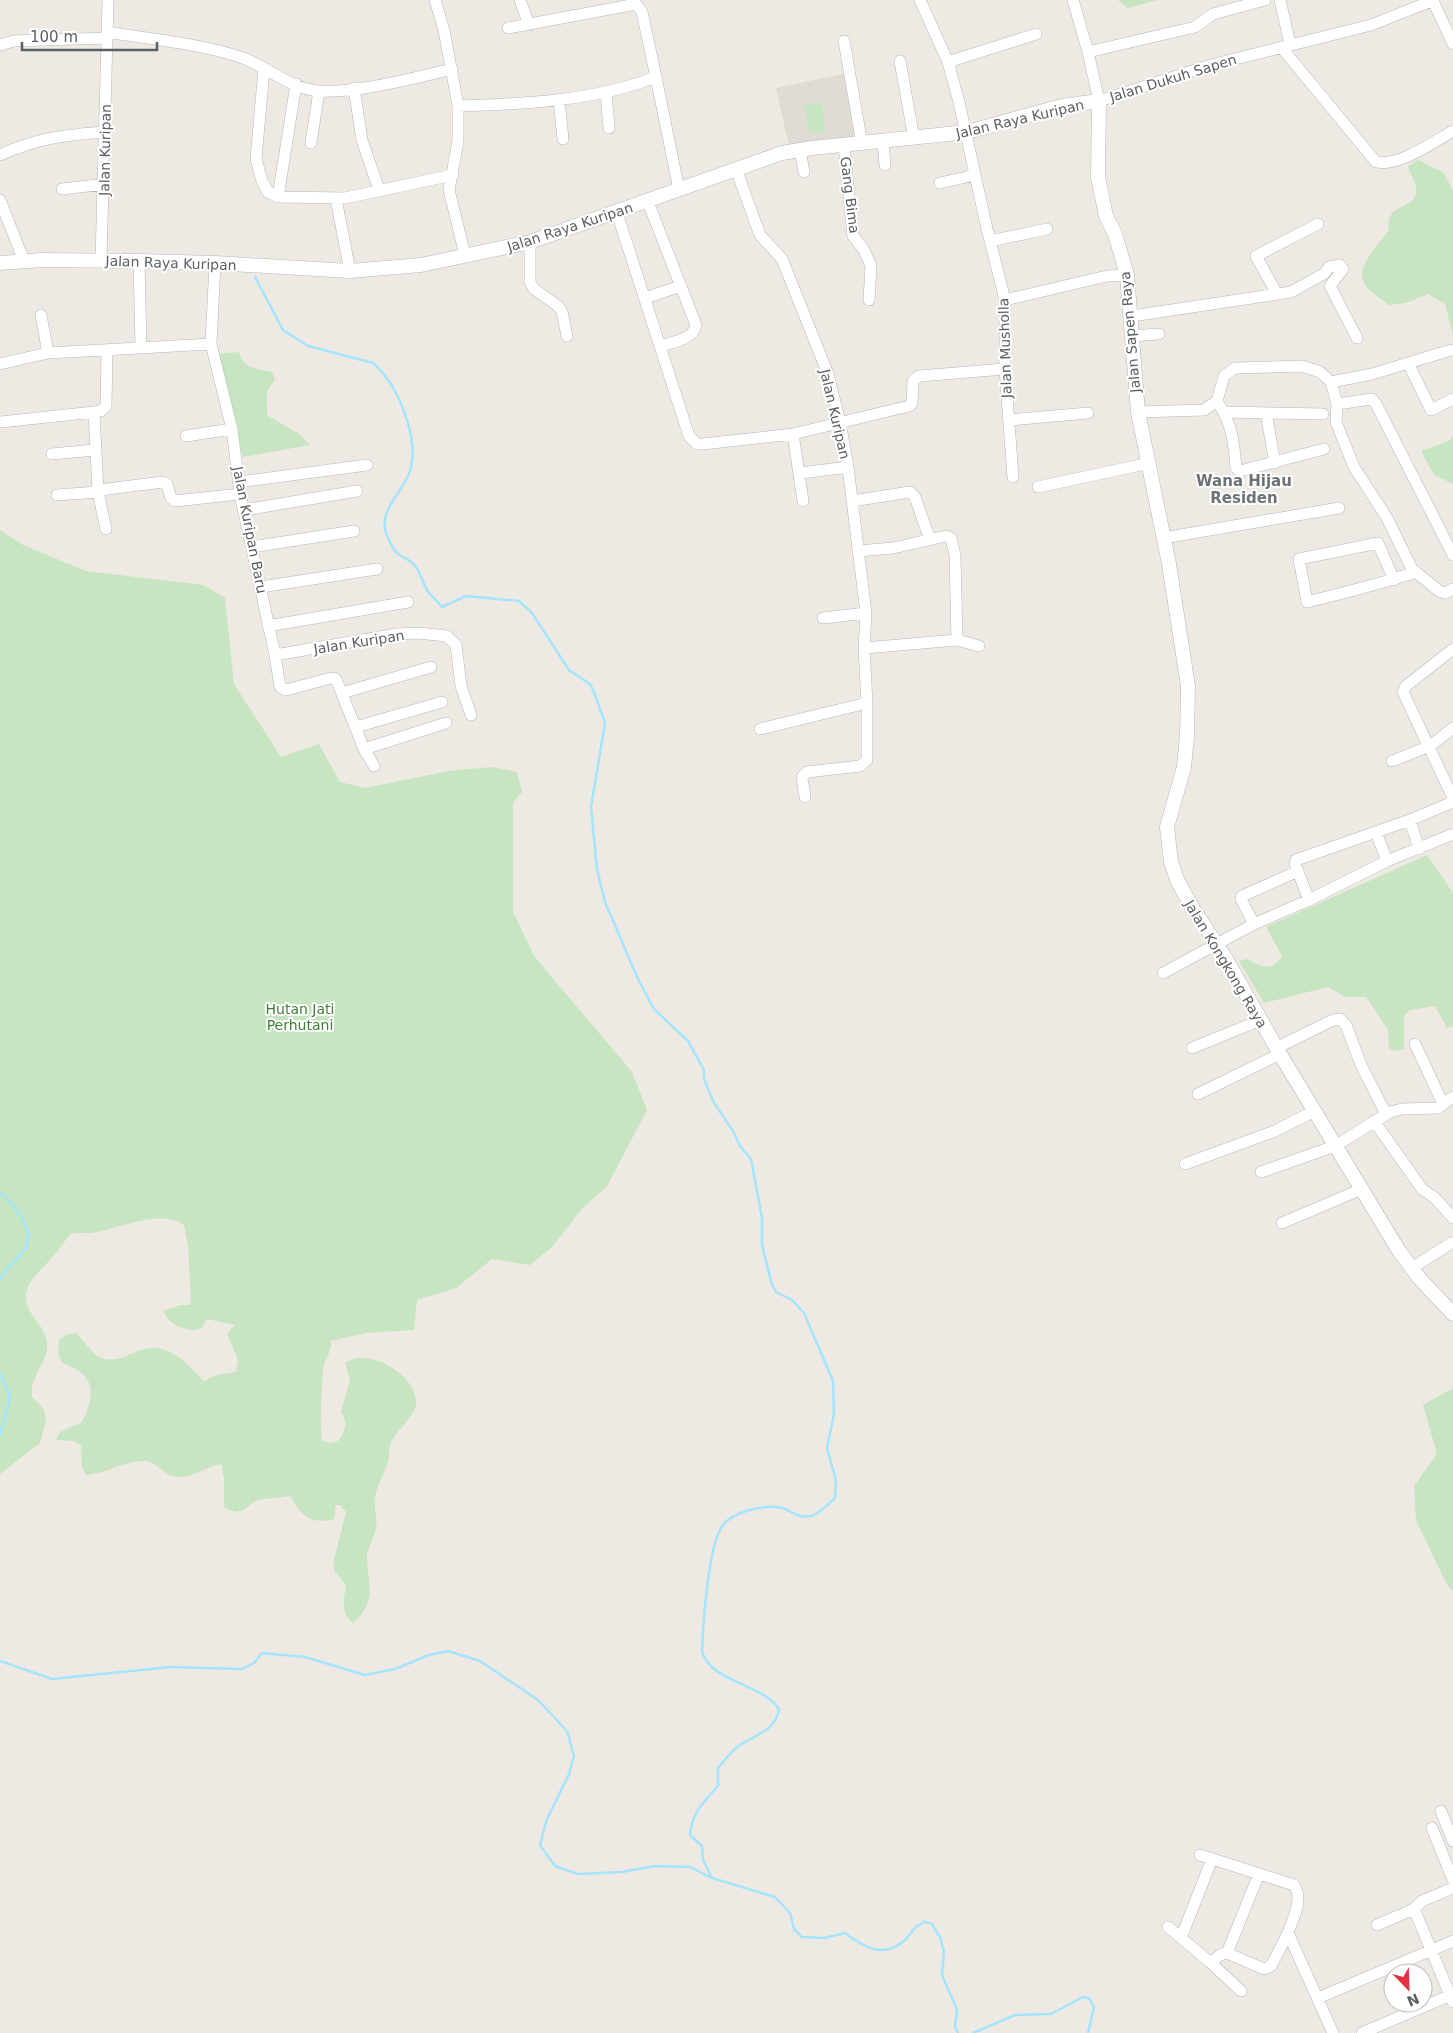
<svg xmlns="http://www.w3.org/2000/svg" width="1453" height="2033" viewBox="0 0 1453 2033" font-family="'DejaVu Sans',sans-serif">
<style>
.education{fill:#e0dbd4}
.green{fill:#c6e5c0}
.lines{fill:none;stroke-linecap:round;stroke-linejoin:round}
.stream{stroke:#a4e5fd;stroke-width:2.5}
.minor-casing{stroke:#b4b7ba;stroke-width:12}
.tertiary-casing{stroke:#b4b7ba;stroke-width:15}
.minor{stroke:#fff;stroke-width:11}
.tertiary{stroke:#fff;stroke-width:14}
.labels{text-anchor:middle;stroke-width:4;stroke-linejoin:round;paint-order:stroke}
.street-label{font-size:14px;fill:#5b6063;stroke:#fff}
.park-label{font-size:14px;fill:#3f8035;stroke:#fff}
.neighbourhood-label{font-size:15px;font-weight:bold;fill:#6c7275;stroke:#fff}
</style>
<rect width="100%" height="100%" fill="#eeeae3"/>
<path class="education" d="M847 73 859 135 790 150 776 88Z"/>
<path class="green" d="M1118 0H1158L1128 8Z
M821 102 826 131 810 134 804 105Z
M1418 160 1444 173 1453 191V335L1445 304 1428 294 1406 303 1389 305C1382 299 1370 293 1365 285 1353 266 1381 244 1389 229 1384 203 1416 210 1416 191 1417 181 1409 174 1408 166Z
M239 352C244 370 256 368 272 372L275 380 267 391V415L299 434 310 445 243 457 218 354Z
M1453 437V484L1434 475 1421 451 1447 442Z
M0 530 23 545 86 571 203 585 225 598 234 684 281 757 319 744 340 782 365 788 449 771 492 767 517 772 522 792 513 803V912L534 956 632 1072 647 1110 607 1186 581 1210 552 1247 530 1265 492 1259 456 1288 417 1300 414 1330 366 1333 331 1341C332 1352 324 1359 323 1370 322 1394 319 1416 322 1441L330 1443 338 1441C346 1431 348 1423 341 1412L350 1380 345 1363C369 1346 418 1376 416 1404 415 1415 397 1431 391 1442 388 1449 390 1458 387 1465 383 1476 377 1485 375 1497 373 1507 378 1517 376 1527 375 1538 368 1545 367 1556 367 1585 379 1599 353 1623 340 1613 344 1600 346 1585L335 1572 333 1564 346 1512 340 1505H336L334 1519C308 1525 302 1515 290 1496L257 1500 243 1510 235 1512 225 1508 224 1504V1478L221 1464C205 1467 188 1481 173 1476 161 1473 156 1460 143 1461 123 1461 105 1474 86 1475L82 1468 81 1445 73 1441 56 1440 60 1432 82 1422C91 1404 98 1382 77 1370 73 1367 67 1366 63 1363 57 1357 58 1347 59 1340L68 1334 76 1333C82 1339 92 1352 97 1356 114 1365 126 1355 141 1350 167 1341 188 1364 204 1381L216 1375 236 1372 238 1360 227 1334 235 1325 207 1319 202 1328C190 1334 167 1325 164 1311L180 1305H188L191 1302 188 1245 184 1225C163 1209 121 1227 97 1232 88 1234 79 1232 70 1234 63 1243 57 1253 49 1261 35 1277 17 1289 31 1313 38 1325 47 1330 47 1347 46 1365 29 1377 32 1397 52 1414 46 1420 40 1443L0 1474Z
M1427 855 1453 893V1026L1447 1028 1435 1006 1410 1010 1404 1016V1049L1396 1051 1389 1049 1388 1030 1366 997H1346L1328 987 1264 1003 1239 961 1247 959C1260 966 1273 973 1282 956L1266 927Z
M1453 1388V1591L1446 1583 1416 1520 1414 1486 1437 1454 1423 1405Z"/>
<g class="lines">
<path class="stream" d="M255 277 283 330 308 346 373 363C398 384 420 439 410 471 404 491 378 510 386 533 388 538 393 549 397 553 403 558 410 559 415 566 421 573 422 582 427 590 431 596 437 601 442 607L466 596 519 601 532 613 569 670 590 684 594 692 605 723 591 807 597 869 605 902 638 979 654 1009 688 1041 704 1070V1079L714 1103 733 1131 740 1146 751 1159 762 1218V1245L772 1285 776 1292 792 1300 804 1313 833 1381 834 1414 827 1448 836 1480 835 1498C822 1510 812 1523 793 1513 787 1510 783 1507 776 1507 760 1506 733 1512 723 1525 708 1544 703 1626 702 1652 712 1683 762 1683 779 1709 776 1732 753 1735 737 1747 730 1753 724 1761 718 1768V1786C705 1800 691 1814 690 1835L702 1846 703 1860 712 1878
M0 1193C14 1204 36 1230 25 1249 18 1260 7 1267 0 1279
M0 1373 10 1397 0 1436
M0 1661 52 1679 171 1667 242 1669 254 1663 262 1653 305 1657 365 1675 395 1669 429 1655 448 1651 480 1661 538 1700 567 1731 574 1756 569 1774 547 1819 540 1845 555 1866 578 1874 622 1872 655 1866 690 1867 712 1878 775 1897 790 1913 794 1929 802 1937 824 1938 845 1933C865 1948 884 1959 905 1940 914 1931 911 1928 925 1922L932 1924 940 1937 944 1952 942 1975 957 2010 955 2027 958 2033
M973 2033 1015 2015 1051 2014 1083 1997 1089 1998 1094 2007 1088 2033"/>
<defs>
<path id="minor" d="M435 0 444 30 458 106V141L449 190 465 255
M520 0 529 25
M920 0 948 62 959 102 987 229 1005 300V369L1013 477
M1073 0 1088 52 1099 101 1211 65 1371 25 1434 0
M1280 0 1290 44
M1433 1 1453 44
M508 28 636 4 642 12 656 77
M107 32C149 39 204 44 243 58 267 67 293 90 320 91 357 93 415 78 452 69
M844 41 862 144
M0 45 14 41 107 38
M1281 47 1376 162C1399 167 1433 142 1453 131
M1088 52 1195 27 1213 14 1265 0
M900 61 914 139
M948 62 1036 34
M264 69 256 159 262 181 268 192 278 197 345 198 453 175
M354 88 362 140 379 190
M606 92 609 128
M559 100 563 139
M458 106C524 104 594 101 656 77L679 190
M883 142 885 165
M311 143 319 91
M844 145 853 236 864 250 871 266 869 300
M800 150 804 172
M0 155C38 138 64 135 105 132
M736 169 760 235 782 259 828 374 840 422 848 467 866 613 864 648 867 703V760L860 766 807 772 802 777 805 797
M940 183 975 175
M62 189 105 184
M278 197 296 84
M336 199 350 271
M0 200 24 261
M648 202 696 325C694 339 672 342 661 346
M617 213 689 436 697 444H703L793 434 803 501
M990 241 1047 229
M530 242V282L534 289 558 306 562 312 567 336
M101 261 108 0
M139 261 141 348
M215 263 211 344 232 429 240 494 275 655 280 687 286 690 331 678 336 679 364 749 374 766
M1277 294 1256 256 1318 224
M645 298 681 286
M1005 300 1107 276 1127 275
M41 315 48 353
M1132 316 1291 292 1325 273 1329 267 1340 265 1343 269 1330 286 1357 338
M1131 336 1159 334
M1408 363 1431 410 1453 399
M0 364 48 353 211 344
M1331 382 1372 374 1451 350
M1217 401C1232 424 1234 441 1236 468L1240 471 1324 449
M1337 404 1372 399 1376 404 1453 555
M94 412 101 411 106 406 107 351
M1138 412 1204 410 1217 401 1224 376 1235 368 1302 366 1320 372 1331 382 1337 404 1336 422 1354 467 1387 518 1412 569 1439 591 1445 593 1453 589
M1224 412 1323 414
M1266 413 1275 463
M1009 420 1088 413
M1 422 94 412 98 492 107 489 163 482 167 484 171 498 175 501 240 494
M793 434 909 406 912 403 913 381 919 376 1005 369
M186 436 232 429
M52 454 95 450
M801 473 848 467
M239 482 367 465
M1038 487 1150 463
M57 495 98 492 106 529
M852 501 910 492 915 497 930 540
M244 510 357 491
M1163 538 1339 508
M252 547 354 531
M858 551 893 548 946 536 951 538 955 555 957 640
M1394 580 1378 543 1299 559 1307 602C1344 593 1380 584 1416 572
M261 587 377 569
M823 618 866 613
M268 626 408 602
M864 648 957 640 979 646
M1453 649 1406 686 1403 692 1453 798
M275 655 397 634 418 633 447 636 456 645 461 686 471 715
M342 693 431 667
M356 727 442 702
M760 729 867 703
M364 749 446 723
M1392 761 1430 746 1453 728
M1410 820 1419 849
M1376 832 1387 861
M1309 900 1295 864 1296 860 1410 820 1453 802
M1254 924 1241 899 1242 896 1296 872
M1163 973 1254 924 1309 900 1387 861 1453 834
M1415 1044 1443 1104
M1192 1048 1261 1020
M1276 1048 1333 1020 1340 1019 1346 1025 1361 1065 1386 1114
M1198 1094 1280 1054
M1374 1121 1422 1189 1435 1198 1453 1218
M1185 1164 1275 1131 1314 1111
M1261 1172 1335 1146 1390 1112 1402 1109 1438 1108 1453 1097
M1282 1223 1362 1189
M1412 1268 1453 1242
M1441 1811 1453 1841
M1432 1828 1453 1880
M1200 1855 1294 1885C1304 1899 1293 1918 1288 1933L1333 2033
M1453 1888 1422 1901 1414 1909 1453 2002
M1377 1925 1414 1909
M1168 1927 1211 1963 1220 1955 1227 1953 1264 1969 1271 1966 1288 1933
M1181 1938 1212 1859
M1227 1953 1259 1874
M1211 1963 1241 1991
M1318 1998 1453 1941
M1362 2033 1453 1994"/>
<path id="tertiary" d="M0 263 42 260 139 261 215 263 350 271 421 265 530 242 782 153 812 148 967 132 1062 106 1099 101 1098 177 1106 216 1115 234 1127 275 1138 412 1169 564 1188 686 1187 736 1184 767 1167 827 1171 862 1178 882 1192 907 1226 959 1280 1054 1399 1251 1420 1279 1453 1314"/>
</defs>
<use href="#minor" class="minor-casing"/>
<use href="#tertiary" class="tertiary-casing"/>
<use href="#minor" class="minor"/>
<use href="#tertiary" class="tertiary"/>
</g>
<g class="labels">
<g class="street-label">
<text transform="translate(1173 78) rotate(-17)" y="5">Jalan Dukuh Sapen</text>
<text transform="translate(1020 119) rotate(-13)" y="5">Jalan Raya Kuripan</text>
<text transform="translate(105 150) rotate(-89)" y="5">Jalan Kuripan</text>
<text transform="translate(850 195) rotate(83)" y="5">Gang Bima</text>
<text transform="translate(570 227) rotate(-18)" y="5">Jalan Raya Kuripan</text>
<text transform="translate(171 263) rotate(2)" y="5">Jalan Raya Kuripan</text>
<text transform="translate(1130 332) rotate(-95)" y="5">Jalan Sapen Raya</text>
<text transform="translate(1005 348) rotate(-92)" y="5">Jalan Musholla</text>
<text transform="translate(835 414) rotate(77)" y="5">Jalan Kuripan</text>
<text transform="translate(250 530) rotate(79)" y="5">Jalan Kuripan Baru</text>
<text transform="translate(359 642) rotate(-9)" y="5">Jalan Kuripan</text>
<text transform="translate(1226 964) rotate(59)" y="5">Jalan Kongkong Raya</text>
</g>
<g class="park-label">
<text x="300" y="1014">Hutan Jati<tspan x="300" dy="16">Perhutani</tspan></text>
</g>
<g class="neighbourhood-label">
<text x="1244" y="486">Wana Hijau<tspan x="1244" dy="17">Residen</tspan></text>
</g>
</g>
<g transform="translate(1408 1988) rotate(157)"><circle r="24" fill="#ffffff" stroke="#bdbfc1"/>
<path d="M0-4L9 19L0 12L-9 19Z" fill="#e53241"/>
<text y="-8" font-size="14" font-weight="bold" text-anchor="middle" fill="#5b6063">N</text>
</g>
<path d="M22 42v8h135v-8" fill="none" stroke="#5b6063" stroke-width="2.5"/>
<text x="30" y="42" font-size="15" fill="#5b6063" stroke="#ffffff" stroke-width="4" paint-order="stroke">100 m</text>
</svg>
